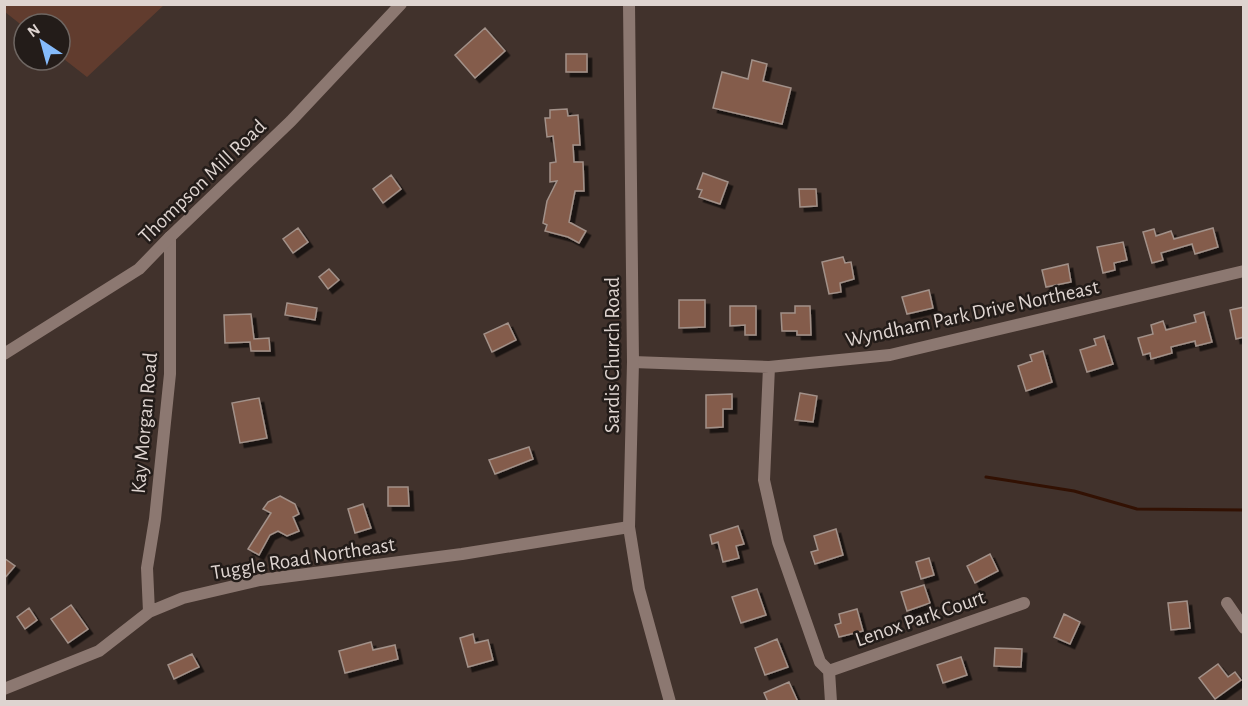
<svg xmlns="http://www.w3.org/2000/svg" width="1248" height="706" viewBox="0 0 1248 706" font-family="'Alegreya Sans',sans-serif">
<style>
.green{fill:#613c2e}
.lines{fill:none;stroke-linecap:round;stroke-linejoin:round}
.stream{stroke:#321103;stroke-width:3}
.building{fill:#845c4b;stroke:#a29189;stroke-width:1.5;filter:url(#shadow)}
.minor{stroke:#8c7871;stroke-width:12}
.tertiary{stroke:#8c7871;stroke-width:12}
.labels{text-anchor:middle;stroke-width:5;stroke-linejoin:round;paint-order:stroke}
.street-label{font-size:21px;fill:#ded4d0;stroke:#231c19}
</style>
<defs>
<filter id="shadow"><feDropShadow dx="4.5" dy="4.5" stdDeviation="0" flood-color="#0009"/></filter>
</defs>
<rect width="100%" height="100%" fill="#41322c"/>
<path class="green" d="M4 5 5 4 164 5 87 77 60 56V24H24V27L5 12Z"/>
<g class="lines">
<path class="stream" d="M986 477 1074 491 1137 509 1244 510"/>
</g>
<path class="building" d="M485 28 505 51 475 78 455 55Z
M566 54H587V72H566Z
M752 60 767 64 763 81 791 88 782 124 713 108 722 72 748 79Z
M567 109 568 116 578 115 580 145H573L574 162H583L584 191H575L569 222 586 231 579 243 568 237 545 231 547 225 543 223 547 201 557 181 550 182V163L556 162 553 136 547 137 545 118H550V110Z
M703 173 728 182 720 204 699 197 702 190 697 189Z
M391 175 401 189 383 203 373 189Z
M799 189H816L817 206 800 207Z
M298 228 308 242 293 253 283 239Z
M1213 228 1218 247 1195 254 1192 244 1161 253 1163 260 1152 263 1143 232 1154 229 1156 236 1171 231 1174 239Z
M1123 242 1127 260 1114 263 1115 270 1103 273 1097 247Z
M843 257 845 263 851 262 854 279 840 283 841 292 829 294 822 262Z
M1068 264 1071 282 1046 287 1042 270Z
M329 269 339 280 328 289 319 277Z
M929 290 933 308 907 314 902 297Z
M679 300H705V327L679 328Z
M287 303 317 308 315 320 285 315Z
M730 306H756V335H745V325L730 326Z
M795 306H810L811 335H797V331H782L781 313H795Z
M1244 307V337L1236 339 1230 310Z
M1204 312 1212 342 1196 346 1195 341 1171 347 1172 353 1151 359 1150 353 1143 355 1138 338 1153 334 1151 325 1163 321 1166 330 1196 322 1194 315Z
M251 314 254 339 269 338 270 351H251L250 342 225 343 224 315Z
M508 323 516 340 492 352 484 334Z
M1104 336 1113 364 1087 372 1080 350 1096 345 1094 339Z
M1043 351 1052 382 1026 391 1018 366 1032 361 1030 355Z
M800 393 817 396 813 422 795 420Z
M732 394V409H723V427L706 428V395Z
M259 398 267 438 240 443 232 403Z
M529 447 533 459 495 474 489 460Z
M388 487H408L409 506H388Z
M280 496 295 504 299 514 293 517 299 531 287 536 278 531 270 535 259 555 248 549 271 513 263 509 268 502Z
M363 504 371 528 355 533 348 509Z
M738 526 744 544 736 546 739 558 723 562 718 542 712 544 710 535Z
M836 529 843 555 815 564 811 552 818 550 814 536Z
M990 554 998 571 975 583 967 566Z
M4 558 15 566 4 579Z
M929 558 934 575 921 579 916 562Z
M924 585 930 603 907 611 901 592Z
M757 589 766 615 741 623 732 597Z
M1187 601 1190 628 1171 630 1168 603Z
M71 605 88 629 68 643 51 619Z
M29 608 37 620 25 629 17 617Z
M857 609 863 631 839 637 835 625 841 623 839 614Z
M1064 614 1080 622 1070 644 1054 637Z
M473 634 475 643 488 640 493 660 468 667 460 638Z
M777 639 788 667 765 675 755 648Z
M371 642 373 650 395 645 398 659 345 673 339 651Z
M995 648 1022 649 1021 667 994 666Z
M192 654 199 667 174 679 168 665Z
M961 657 967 675 943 683 937 665Z
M1218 664 1228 677 1235 672 1241 680 1215 699 1199 678Z
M789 682 798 702H768L764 693Z"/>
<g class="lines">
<path class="minor" d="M633 362 769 367 890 355 1244 271
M769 367 764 480 778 542 820 662 829 671 831 702
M1227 603 1244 628
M149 612 147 568 155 519 170 374V237
M829 671 1024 603
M4 689 99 651 149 612 183 598 260 580 462 554 629 527"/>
<path class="tertiary" d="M629 4 633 362 629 527 639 589 670 702
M4 354 139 269 170 237 291 121 401 4"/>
</g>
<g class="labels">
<g class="street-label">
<text transform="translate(202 181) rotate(-44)" y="7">Thompson Mill Road</text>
<text transform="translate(972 313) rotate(-12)" y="7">Wyndham Park Drive Northeast</text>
<text transform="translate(612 355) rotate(-90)" y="7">Sardis Church Road</text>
<text transform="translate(144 423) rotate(-85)" y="7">Kay Morgan Road</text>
<text transform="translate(303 558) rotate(-9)" y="7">Tuggle Road Northeast</text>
<text transform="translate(920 618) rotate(-19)" y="7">Lenox Park Court</text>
</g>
</g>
<rect width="1248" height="706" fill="none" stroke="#ded4d0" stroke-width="12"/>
<g transform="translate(42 42) rotate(324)"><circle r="28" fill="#231c19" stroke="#6e6662" stroke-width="1.5"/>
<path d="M0-4.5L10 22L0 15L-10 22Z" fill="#85bbfb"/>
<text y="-9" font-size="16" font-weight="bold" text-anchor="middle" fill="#ded4d0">N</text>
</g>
</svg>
